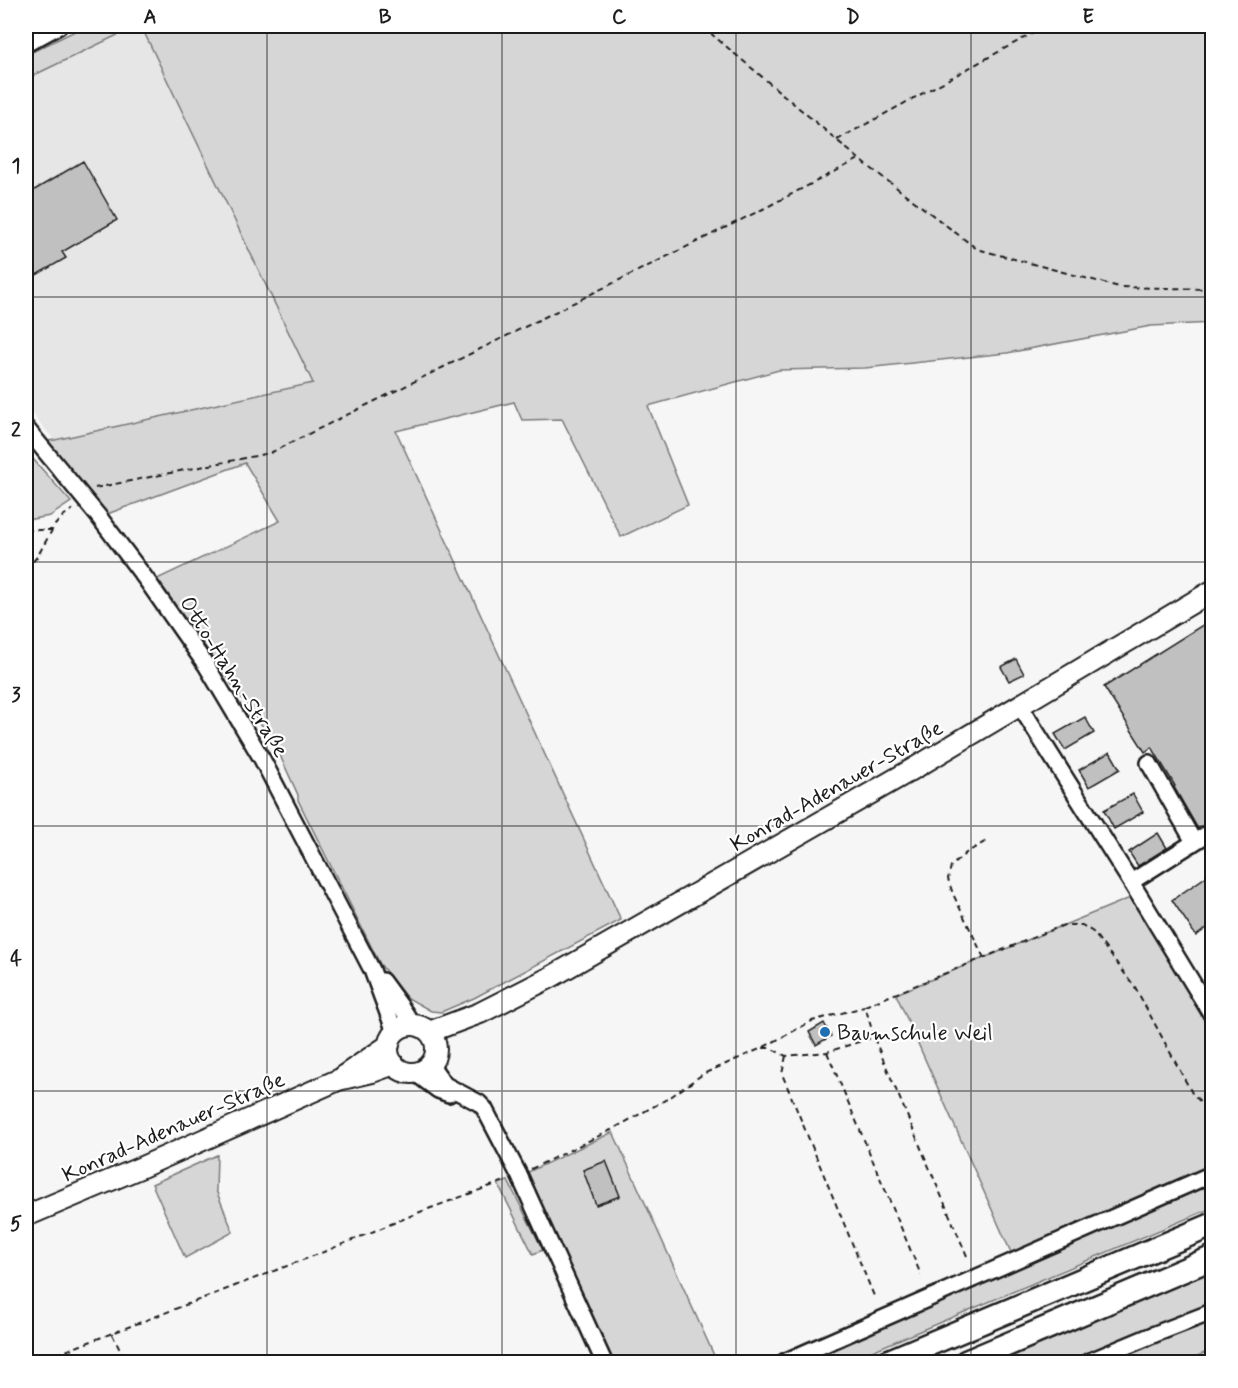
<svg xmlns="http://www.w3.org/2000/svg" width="1238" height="1388" viewBox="0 0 1238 1388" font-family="Mynerve,sans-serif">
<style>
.built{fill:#e6e6e6}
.green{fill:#d6d6d6;stroke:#797979;stroke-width:1.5}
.building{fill:#c0c0c0;stroke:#1c1c1c;stroke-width:1.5}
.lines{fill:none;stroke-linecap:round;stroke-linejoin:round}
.minor-casing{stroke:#1c1c1c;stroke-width:20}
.major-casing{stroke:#1c1c1c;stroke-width:24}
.highway-casing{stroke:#1c1c1c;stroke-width:27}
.path{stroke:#1c1c1c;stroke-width:2;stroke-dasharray:6 4.5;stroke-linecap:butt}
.minor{stroke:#fff;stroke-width:15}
.major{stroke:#fff;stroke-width:20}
.highway{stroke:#fff;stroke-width:22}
.grid{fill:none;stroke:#1c1c1c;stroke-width:1.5;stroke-opacity:0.55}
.poi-dot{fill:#1f6fb2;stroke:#fff;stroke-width:2}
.labels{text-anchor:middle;stroke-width:4.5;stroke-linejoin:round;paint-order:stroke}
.street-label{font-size:22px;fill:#1c1c1c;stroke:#fff}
.poi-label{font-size:22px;fill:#1c1c1c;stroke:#fff;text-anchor:start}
.neatline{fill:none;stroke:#1c1c1c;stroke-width:2}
.grid-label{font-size:20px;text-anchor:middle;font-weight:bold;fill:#1c1c1c}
</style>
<rect width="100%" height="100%" fill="#f6f6f6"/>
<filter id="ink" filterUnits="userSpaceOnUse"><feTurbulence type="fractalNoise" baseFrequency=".0167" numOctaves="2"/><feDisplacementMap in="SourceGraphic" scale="12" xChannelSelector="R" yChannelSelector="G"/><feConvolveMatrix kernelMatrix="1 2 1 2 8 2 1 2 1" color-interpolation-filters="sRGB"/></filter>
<g filter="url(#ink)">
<path class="built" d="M132 28H142L313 383 54 440 26 406V79Z"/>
<path class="green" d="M85 26H1212V323L1151 326 1007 353 865 368 779 370 648 406 688 505 621 537 562 419 522 420 514 402 396 431 621 920 474 998 441 1012 431 1011 406 997 380 964 298 800V795L272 738 256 718 157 579 280 521 245 463 99 517 37 442 55 440 313 383 142 28H132L26 79V55Z
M26 451 71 502 50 516 26 520Z
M1135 896 1212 1023V1167L1013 1257 896 994Z
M613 1132 717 1362H610L528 1172Z
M217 1155 216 1190 233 1232 185 1258 152 1184Z
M1212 1180V1208L846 1362H796L1015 1269Z
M508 1181 543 1250 533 1254 498 1184Z
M1212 1271V1302L1070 1362H998Z
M1212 1315V1350L1183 1362H1096Z"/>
<path class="building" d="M83 161 117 220 62 252 66 258 26 281V195Z
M1212 619V821L1207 823 1198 829 1174 787 1175 786 1152 747 1145 752 1104 687Z
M1016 659 1024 674 1009 681 1001 667Z
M1085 717 1094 733 1065 750 1055 734Z
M1110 752 1120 769 1089 787 1079 770Z
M1133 794 1143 812 1114 829 1104 810Z
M1158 833 1167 848 1138 866 1129 852Z
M1207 876 1212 884V924L1196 936 1172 900Z
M824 1023 831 1036 816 1045 809 1032Z
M606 1161 620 1196 596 1205 583 1170Z"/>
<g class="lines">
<defs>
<path id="minor" d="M26 44 59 26
M26 428 99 517 148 582 206 665 262 759 372 970 395 1032
M1020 706 1139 895 1212 1015
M1149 763 1194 842
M1131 882 1212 831
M382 981 401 1007 413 1025
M430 1064 445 1085 479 1103 484 1108 519 1175 604 1362
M414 1072 438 1090 449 1094
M784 1362 1212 1174
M1088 1362 1155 1334 1212 1312"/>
<path id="major" d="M388 1049a24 24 0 1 1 48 0a24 24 0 1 1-48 0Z
M429 1032 480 1013 551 977 913 769 1212 591
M345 1075 389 1045
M26 1216 142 1167 338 1080 372 1072 394 1064"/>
<path id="highway" d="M887 1362 1212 1225
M966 1362 1212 1258"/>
</defs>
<use href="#minor" class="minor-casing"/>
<use href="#major" class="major-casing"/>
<use href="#highway" class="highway-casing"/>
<path class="path" d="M702 26 859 159 977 249 1119 287 1212 289
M837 140 1046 26
M95 488 270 453 763 209 859 159
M26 530H52
M26 569 37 557 55 525 63 516 73 509
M984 958 953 894 948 879 951 866 966 853 988 840
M874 1038 967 1256
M764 1047 812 1021 864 1007
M827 1052 921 1275
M786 1056 782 1074 874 1296
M531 1169 611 1130 669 1098 703 1074 762 1048H770L786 1056 827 1052 874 1037 865 1006 1064 925H1082L1093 932 1135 987 1192 1093 1212 1114
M112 1334 126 1362
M37 1362 326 1251 420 1212 507 1180"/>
<use href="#minor" class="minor"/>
<use href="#major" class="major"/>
<use href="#highway" class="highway"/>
</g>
</g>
<path class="grid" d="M267 26V1362M502 26V1362M736 26V1362M971 26V1362M26 297H1212M26 562H1212M26 826H1212M26 1091H1212"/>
<circle class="poi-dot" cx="825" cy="1032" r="6"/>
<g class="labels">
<g class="street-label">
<text transform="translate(235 676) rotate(58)" y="8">Otto-Hahn-Straße</text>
<text transform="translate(836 785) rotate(-30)" y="8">Konrad-Adenauer-Straße</text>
<text transform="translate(173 1126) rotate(-24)" y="8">Konrad-Adenauer-Straße</text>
</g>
<g class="poi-label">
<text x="837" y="1040">Baumschule Weil</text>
</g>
</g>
<rect width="1238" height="1388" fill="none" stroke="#fff" stroke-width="66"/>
<rect x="33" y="33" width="1172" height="1322" class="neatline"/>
<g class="grid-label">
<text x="150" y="23">A</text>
<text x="385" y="23">B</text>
<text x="619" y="23">C</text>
<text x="853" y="23">D</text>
<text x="1088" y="23">E</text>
<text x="16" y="172">1</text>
<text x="16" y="436">2</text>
<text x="16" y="701">3</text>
<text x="16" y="965">4</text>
<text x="16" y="1230">5</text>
</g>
</svg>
